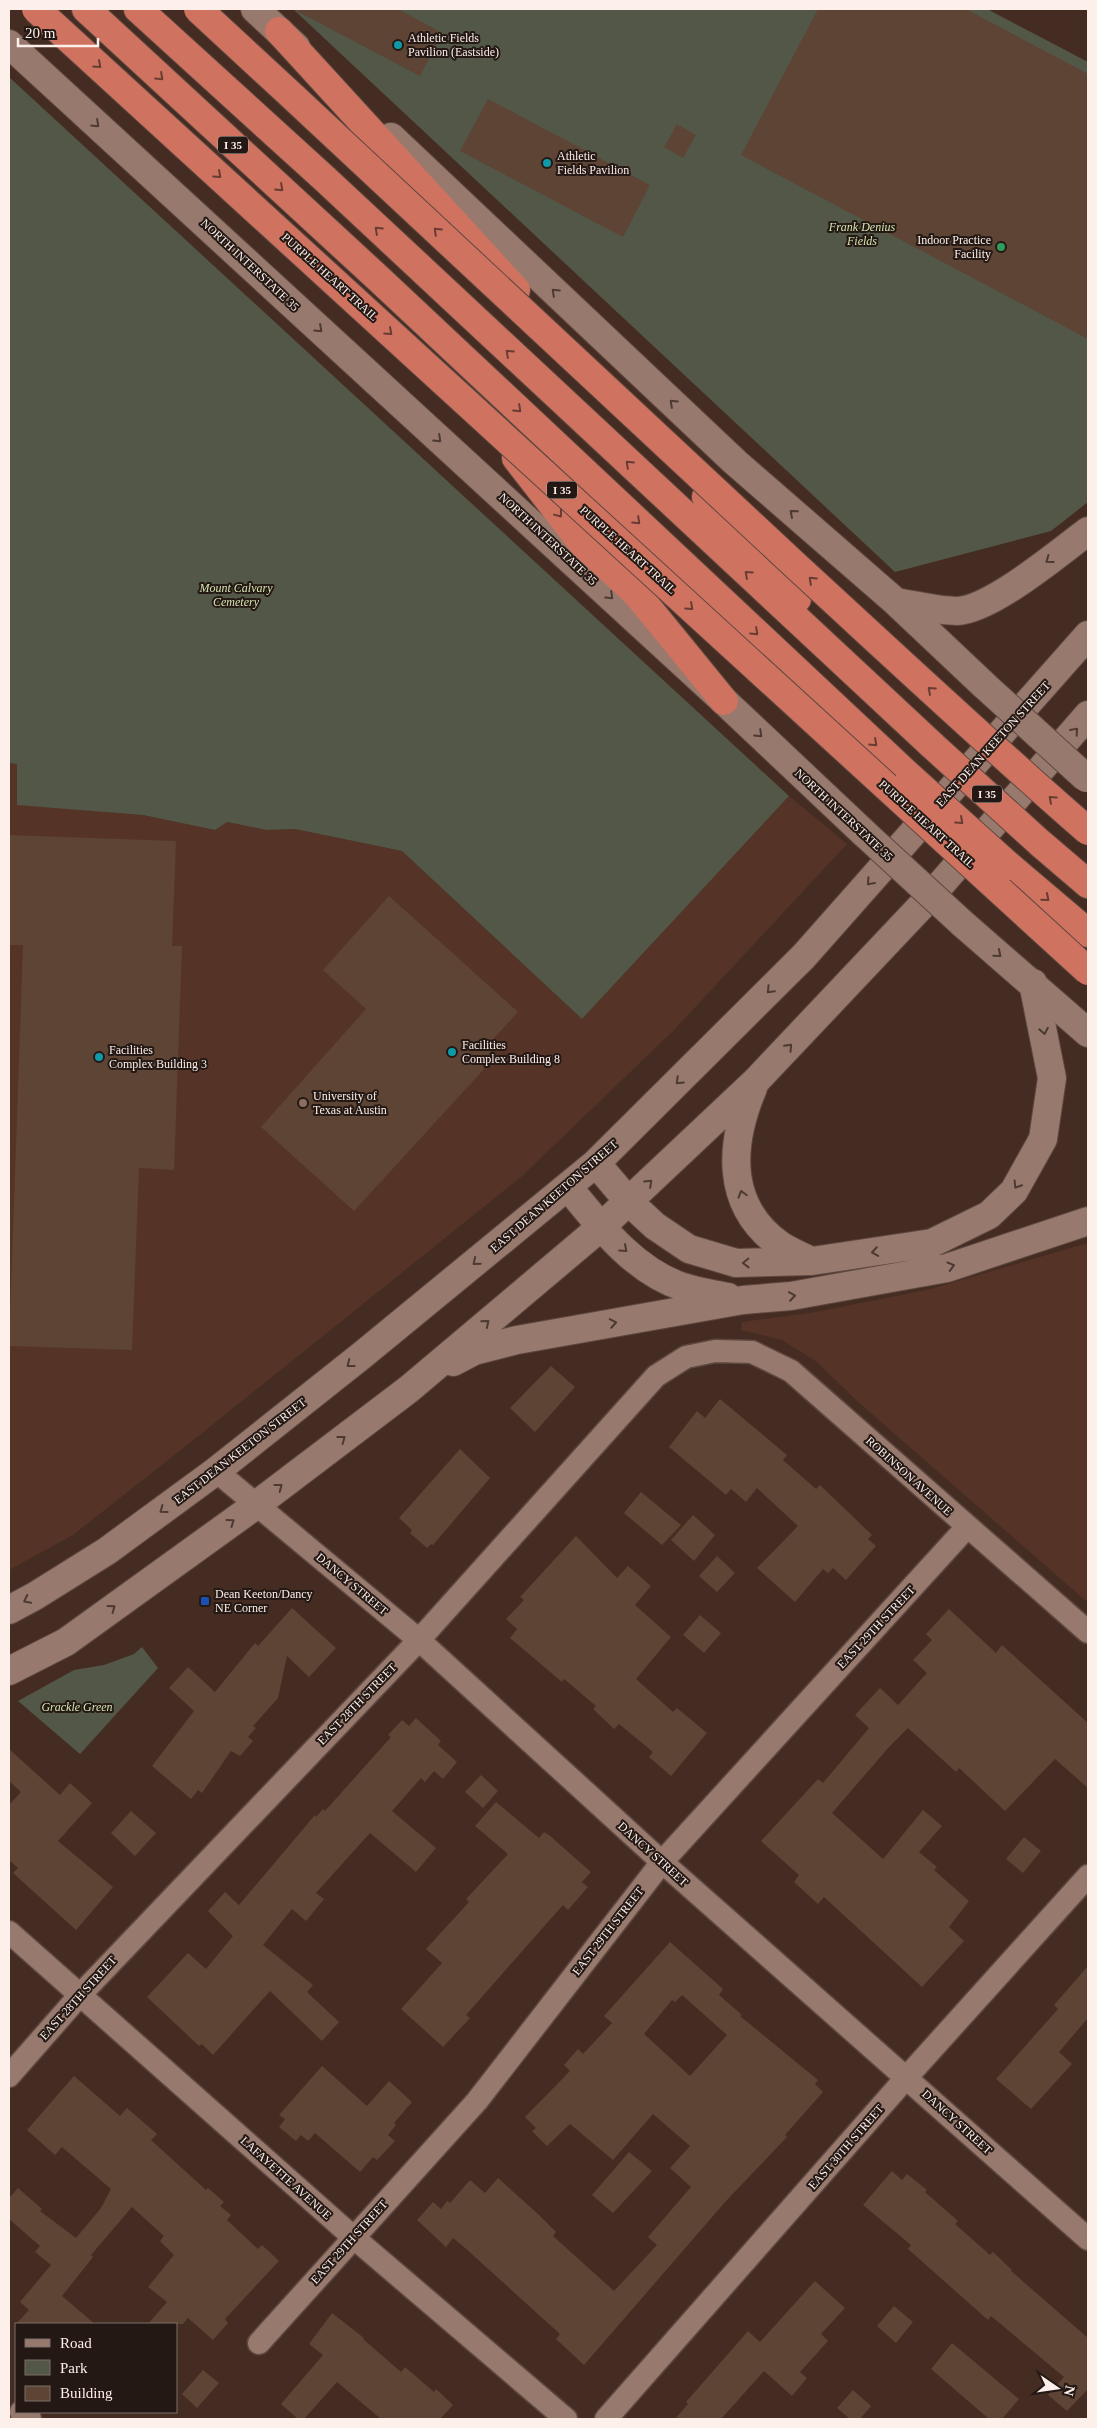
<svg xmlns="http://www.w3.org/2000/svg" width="1097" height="2428" viewBox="0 0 1097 2428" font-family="'Times New Roman',serif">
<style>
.built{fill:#553427}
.green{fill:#525747}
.building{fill:#5d4435;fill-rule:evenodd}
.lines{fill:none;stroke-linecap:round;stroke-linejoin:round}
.street-casing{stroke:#5d4840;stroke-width:25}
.secondary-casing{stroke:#5d4840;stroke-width:30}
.highway-casing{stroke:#5d4840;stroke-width:30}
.street{stroke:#98796e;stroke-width:22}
.secondary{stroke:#98796e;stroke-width:28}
.highway{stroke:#cf7360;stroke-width:28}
.secondary-bridge-casing{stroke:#5d4840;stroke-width:30;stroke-linecap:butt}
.highway-bridge-casing{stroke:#5d4840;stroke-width:30;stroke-linecap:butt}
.secondary-bridge{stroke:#98796e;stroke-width:28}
.highway-bridge{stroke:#cf7360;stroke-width:28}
.oneway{stroke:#683c32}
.oneway2{stroke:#4c3a33}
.culture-dot{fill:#0f9aa8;stroke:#231813;stroke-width:2}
.leisure-dot{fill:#2e9e5b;stroke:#231813;stroke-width:2}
.education-dot{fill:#8d6e63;stroke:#231813;stroke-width:2}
.transit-dot{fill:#1a4fb4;stroke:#231813;stroke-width:2}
.labels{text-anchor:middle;stroke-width:4;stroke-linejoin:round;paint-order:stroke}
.shield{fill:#231813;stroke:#bcaeaa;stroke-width:1}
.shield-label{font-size:11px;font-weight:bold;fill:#fdefea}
.poi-label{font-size:12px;fill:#fdefea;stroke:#231813;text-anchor:start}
.park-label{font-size:12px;font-style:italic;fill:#d7e6b1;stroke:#231813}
.street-label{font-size:12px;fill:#fdefea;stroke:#231813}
</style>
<rect width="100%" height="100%" fill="#452c22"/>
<path class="built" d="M9 763 17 764V804L143 815 215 830 227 822 267 830 295 829 402 851 582 1019 789 796 847 844 674 1030 521 1177 201 1434 73 1535 9 1570Z
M1088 1243V1599L1086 1601 856 1400 817 1362 782 1340 741 1330 742 1322 816 1312 931 1289Z"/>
<path class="green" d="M293 9H987L1088 62V502L1051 531 895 572Z
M9 77 789 796 582 1019 402 851 295 829 267 830 227 822 215 830 143 815 17 805V764L9 763Z
M142 1647 158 1668 80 1754 18 1701 74 1670 104 1665 134 1654Z"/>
<path class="building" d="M293 9H398L442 33 420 76Z
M818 9H966L1088 74V339L741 155Z
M488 99 650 185 623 237 460 151Z
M677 124 696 135 683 158 664 147Z
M9 835 176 841 172 946H182L174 1170 139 1168 132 1350 9 1346 23 945H9Z
M389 896 518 1012 486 1047 496 1056 354 1211 261 1127 366 1009 323 970Z
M551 1366 575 1387 535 1432 510 1408Z
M720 1399 787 1455 783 1460 816 1489 820 1485 872 1535 868 1539 876 1546 846 1580 833 1568 828 1573 823 1569 795 1602 757 1568 798 1526 757 1488 746 1502 731 1489 726 1495 669 1447 697 1411 705 1418Z
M460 1449 490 1478 433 1545 431 1544 427 1548 410 1533 412 1530 399 1518Z
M641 1492 681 1525 662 1545 624 1513Z
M693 1515 715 1535 694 1561 671 1540Z
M576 1536 617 1578 628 1566 651 1586 635 1605 671 1637 636 1679 673 1712 677 1708 707 1733 671 1776 649 1757 653 1752 619 1724 614 1729 593 1709 596 1706 564 1679 562 1682 510 1638 517 1629 506 1619 524 1600 520 1597Z
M717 1556 735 1573 717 1592 699 1576Z
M292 1608 336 1648 309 1677 287 1656 278 1698 253 1726 256 1728 248 1737 253 1741 240 1756 231 1751 202 1793 198 1790 191 1799 152 1766 194 1711 169 1688 188 1667 215 1692 255 1643 258 1646Z
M949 1609 996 1653 1002 1645 1088 1723V1788L1055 1759 1005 1811 959 1768 956 1772 908 1728 889 1747 832 1813 883 1859 923 1810 942 1826 919 1852 937 1867 934 1870 969 1901 949 1927 964 1941 922 1987 824 1897 818 1904 794 1882 799 1875 761 1841 818 1779 823 1783 869 1728 855 1715 880 1688 898 1705 927 1673 913 1660 932 1640 926 1634Z
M700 1615 721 1633 704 1653 683 1635Z
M416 1718 441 1741 438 1745 457 1762 443 1779 434 1771 425 1782 421 1778 392 1811 436 1848 416 1872 370 1833 316 1893 324 1899 306 1921 292 1909 263 1945 313 1985 307 1992 339 2022 322 2041 270 1991 213 2055 202 2044 199 2046 147 1997 188 1953 206 1969 233 1936 208 1911 225 1892 239 1905 315 1815 316 1817 323 1809 325 1811 391 1737 388 1735 402 1720 409 1726Z
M9 1749 60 1795 70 1783 92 1803 58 1841 113 1887 76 1930 13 1873 18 1868 9 1860V1805L21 1792 9 1781Z
M481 1775 498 1791 483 1808 465 1792Z
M496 1802 539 1838 544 1832 549 1835 591 1872 582 1882 588 1887 568 1910 563 1905 466 2015 470 2018 443 2047 401 2009 442 1963 426 1949 469 1902 466 1899 508 1854 475 1826Z
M131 1811 156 1833 135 1856 111 1833Z
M1024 1837 1041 1851 1023 1873 1006 1859Z
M670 1942 723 1989 719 1995 742 2015 740 2016 818 2080 815 2084 823 2092 785 2135 787 2137 726 2201 584 2365 556 2339 560 2334 464 2247 453 2238 446 2247 417 2220 433 2202 441 2209 447 2201 450 2203 470 2180 485 2193 498 2178 538 2214 556 2232 553 2236 614 2291 657 2245 648 2237 691 2187 670 2168 690 2146 653 2114 613 2160 570 2124 547 2146 532 2131 536 2128 525 2117 570 2071 564 2065 578 2049 583 2054 612 2023 604 2016ZM682 1995 727 2035 690 2076 644 2034 672 2000 675 2002Z
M1088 1966V2018L1059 2052 1072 2064 1031 2109 996 2079 1058 2009 1054 2005Z
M322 2066 367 2106 389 2081 412 2102 394 2123 396 2125 388 2135 395 2141 377 2160 373 2157 360 2172 315 2133 308 2141 301 2135 296 2141 279 2127 285 2119 279 2115Z
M74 2076 120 2116 127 2108 157 2134 151 2140 206 2190 208 2188 224 2202 220 2206 231 2215 227 2220 258 2249 262 2245 279 2261 225 2319 228 2323 213 2340 188 2318 183 2324H148L167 2302 148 2287 174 2255 160 2241 164 2236 132 2207 91 2255 93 2257 62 2296 95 2324H16L29 2310 20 2302 51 2265 35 2252 40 2246 9 2219V2198L18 2188 42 2209 40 2211 76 2238 101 2208 111 2189 62 2147 55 2155 27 2130Z
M629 2152 652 2171 613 2213 592 2195Z
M892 2171 902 2180 907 2174 927 2190 925 2192 958 2221 955 2224 990 2255 993 2252 1012 2270 1011 2271 1088 2338V2389L1067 2411 1048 2395 1064 2377 991 2316 988 2320 908 2249 911 2245 863 2205Z
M815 2281 845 2308 821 2334 828 2341 800 2372 807 2378 792 2396 764 2371 721 2419H675L688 2404 686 2402 748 2331 760 2342Z
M894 2306 913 2322 896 2343 877 2326Z
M332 2313 364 2338 363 2339 401 2372 405 2367 434 2392 436 2389 453 2405 440 2419H381L337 2382 304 2419H298L281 2404 323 2355 309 2344Z
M952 2343 1019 2399 1002 2419H989L931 2369Z
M203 2370 219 2383 197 2408 182 2394Z
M853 2390 871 2406 860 2419H850L837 2408Z"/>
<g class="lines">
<defs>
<path id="street" d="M216 1471 419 1640 662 1862 1088 2239
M9 1932 353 2237 566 2419
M9 2076 80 1995 419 1640 656 1376 686 1357 715 1351 752 1352 791 1371 1088 1632
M259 2343 477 2101 662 1862 967 1527
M21 2412 30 2419
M606 2419 906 2078 1088 1876"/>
<path id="secondary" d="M255 9 296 47
M9 44 724 701 865 834
M391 137 735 462 896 602 985 686
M896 602C916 605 938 611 957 611 991 610 1060 552 1088 531
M963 924 1088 1033
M753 1088C730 1143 724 1205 780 1245 789 1251 801 1256 811 1261
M596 1163 629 1202 655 1226 689 1249 736 1263 812 1261 932 1243 989 1215 1014 1191 1043 1139 1052 1078 1033 983
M568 1187C599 1225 634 1271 683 1287 697 1292 714 1294 728 1297
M453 1362 474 1351 517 1340 743 1300 791 1296 947 1268 1088 1221
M9 1610 35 1596 107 1551 216 1471 361 1356 596 1163 804 956 1088 635
M9 1671 66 1642 256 1505 409 1389 601 1227 755 1082 928 899 1088 715"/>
<path id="highway" d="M86 9 380 280 910 777
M138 9 325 179 933 746
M279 31 516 290
M516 458 582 543 636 593 724 701
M706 497 797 599
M1040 843 1088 884
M1009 866 1088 933"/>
</defs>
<use href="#street" class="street-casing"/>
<use href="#secondary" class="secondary-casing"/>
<use href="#highway" class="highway-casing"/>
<use href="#street" class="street"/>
<use href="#secondary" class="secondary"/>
<use href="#highway" class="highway"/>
<defs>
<path id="secondary-bridge" d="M985 686 1086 778
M865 834 963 924"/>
<path id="highway-bridge" d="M36 9 1088 971
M198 9C398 193 595 380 795 565 892 654 989 745 1088 831
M933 746 1040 843
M910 777 1009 866"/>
</defs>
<use href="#secondary-bridge" class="secondary-bridge-casing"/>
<use href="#highway-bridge" class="highway-bridge-casing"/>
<use href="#secondary-bridge" class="secondary-bridge"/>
<use href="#highway-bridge" class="highway-bridge"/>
</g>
<defs><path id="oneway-chevron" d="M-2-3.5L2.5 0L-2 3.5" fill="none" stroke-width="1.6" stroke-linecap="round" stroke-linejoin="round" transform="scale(1.25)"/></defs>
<g class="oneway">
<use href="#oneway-chevron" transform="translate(98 65) rotate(42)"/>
<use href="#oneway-chevron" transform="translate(160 77) rotate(43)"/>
<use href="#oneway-chevron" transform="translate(218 175) rotate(42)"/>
<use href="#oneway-chevron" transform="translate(280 188) rotate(43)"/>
<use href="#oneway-chevron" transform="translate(378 230) rotate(-137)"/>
<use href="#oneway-chevron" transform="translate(437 231) rotate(-136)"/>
<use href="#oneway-chevron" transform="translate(389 332) rotate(42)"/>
<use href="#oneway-chevron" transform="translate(509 353) rotate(-137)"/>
<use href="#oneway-chevron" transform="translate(518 409) rotate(43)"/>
<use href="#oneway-chevron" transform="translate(629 464) rotate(-137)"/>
<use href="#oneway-chevron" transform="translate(559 514) rotate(53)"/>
<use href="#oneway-chevron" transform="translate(637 521) rotate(43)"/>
<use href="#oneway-chevron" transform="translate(748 574) rotate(-138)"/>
<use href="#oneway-chevron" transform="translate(812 580) rotate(-137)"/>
<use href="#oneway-chevron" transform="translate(690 607) rotate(42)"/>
<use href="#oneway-chevron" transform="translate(755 632) rotate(43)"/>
<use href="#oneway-chevron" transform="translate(931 690) rotate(-138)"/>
<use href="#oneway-chevron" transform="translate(874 743) rotate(43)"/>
<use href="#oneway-chevron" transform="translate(1052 799) rotate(-138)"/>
<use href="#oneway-chevron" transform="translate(960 821) rotate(42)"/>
<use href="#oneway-chevron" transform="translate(1046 898) rotate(40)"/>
</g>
<g class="oneway2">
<use href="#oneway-chevron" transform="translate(96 124) rotate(43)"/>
<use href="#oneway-chevron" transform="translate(555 292) rotate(-137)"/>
<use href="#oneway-chevron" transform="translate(319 329) rotate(43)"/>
<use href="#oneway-chevron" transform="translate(673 403) rotate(-137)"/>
<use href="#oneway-chevron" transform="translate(438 439) rotate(43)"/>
<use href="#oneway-chevron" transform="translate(793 513) rotate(-139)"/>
<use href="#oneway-chevron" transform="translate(1049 560) rotate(144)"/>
<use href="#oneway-chevron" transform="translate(610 596) rotate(43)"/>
<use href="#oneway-chevron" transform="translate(1075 731) rotate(-49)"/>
<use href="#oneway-chevron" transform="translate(759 734) rotate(44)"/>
<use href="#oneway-chevron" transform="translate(870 882) rotate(132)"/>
<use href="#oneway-chevron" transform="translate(998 954) rotate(40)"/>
<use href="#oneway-chevron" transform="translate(770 990) rotate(134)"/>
<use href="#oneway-chevron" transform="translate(1044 1031) rotate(80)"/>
<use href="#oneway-chevron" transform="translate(789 1047) rotate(-47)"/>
<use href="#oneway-chevron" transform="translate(679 1081) rotate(136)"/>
<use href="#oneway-chevron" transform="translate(649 1183) rotate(-43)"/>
<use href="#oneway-chevron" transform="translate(1017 1185) rotate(122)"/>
<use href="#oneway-chevron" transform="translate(742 1194) rotate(-106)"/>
<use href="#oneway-chevron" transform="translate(624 1249) rotate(42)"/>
<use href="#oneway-chevron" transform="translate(875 1252) rotate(171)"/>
<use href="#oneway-chevron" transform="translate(476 1262) rotate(141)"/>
<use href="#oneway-chevron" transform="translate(746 1263) rotate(179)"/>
<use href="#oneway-chevron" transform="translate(951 1266) rotate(-16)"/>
<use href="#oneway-chevron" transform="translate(792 1296) rotate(-8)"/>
<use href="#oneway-chevron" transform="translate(486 1323) rotate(-40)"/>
<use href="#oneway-chevron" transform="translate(613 1323) rotate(-10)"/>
<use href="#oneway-chevron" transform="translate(350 1364) rotate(142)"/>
<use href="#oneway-chevron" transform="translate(342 1439) rotate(-37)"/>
<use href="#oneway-chevron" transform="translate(279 1487) rotate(-37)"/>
<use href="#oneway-chevron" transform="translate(163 1510) rotate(144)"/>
<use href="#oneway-chevron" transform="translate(231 1522) rotate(-36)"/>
<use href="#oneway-chevron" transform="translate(27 1600) rotate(153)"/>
<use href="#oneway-chevron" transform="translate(112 1608) rotate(-36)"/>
</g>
<g class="culture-dot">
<circle cx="398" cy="45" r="5"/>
<circle cx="547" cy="163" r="5"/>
<circle cx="452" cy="1052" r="5"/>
<circle cx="99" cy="1057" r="5"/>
</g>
<circle class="leisure-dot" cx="1001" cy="247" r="5"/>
<circle class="education-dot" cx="303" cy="1103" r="5"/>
<rect class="transit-dot" x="200" y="1596" width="10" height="10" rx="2.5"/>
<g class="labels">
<g class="shield">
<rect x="218" y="136.5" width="30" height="17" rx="4"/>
<rect x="547" y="481.5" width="30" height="17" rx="4"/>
<rect x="972" y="785.5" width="30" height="17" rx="4"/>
</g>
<g class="shield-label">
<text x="233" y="149">I 35</text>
<text x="562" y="494">I 35</text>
<text x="987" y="798">I 35</text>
</g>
<g class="poi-label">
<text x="408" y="42">Athletic Fields<tspan x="408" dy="14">Pavilion (Eastside)</tspan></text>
<text x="557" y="160">Athletic<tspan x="557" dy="14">Fields Pavilion</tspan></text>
<text x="991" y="244" text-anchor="end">Indoor Practice<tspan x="991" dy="14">Facility</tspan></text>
<text x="462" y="1049">Facilities<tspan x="462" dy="14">Complex Building 8</tspan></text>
<text x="109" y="1054">Facilities<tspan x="109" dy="14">Complex Building 3</tspan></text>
<text x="313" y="1100">University of<tspan x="313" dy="14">Texas at Austin</tspan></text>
<text x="215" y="1598">Dean Keeton/Dancy<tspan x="215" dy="14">NE Corner</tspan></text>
</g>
<g class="park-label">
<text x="862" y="231">Frank Denius<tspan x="862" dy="14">Fields</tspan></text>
<text x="236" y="592">Mount Calvary<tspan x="236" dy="14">Cemetery</tspan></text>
<text x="77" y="1711">Grackle Green</text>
</g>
<g class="street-label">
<text transform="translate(250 265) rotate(43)" y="4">NORTH INTERSTATE 35</text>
<text transform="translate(330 277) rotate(42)" y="4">PURPLE HEART TRAIL</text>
<text transform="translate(548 539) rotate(43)" y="4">NORTH INTERSTATE 35</text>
<text transform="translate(628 550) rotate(42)" y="4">PURPLE HEART TRAIL</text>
<text transform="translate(993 744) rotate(-48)" y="4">EAST DEAN KEETON STREET</text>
<text transform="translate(844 815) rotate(43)" y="4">NORTH INTERSTATE 35</text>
<text transform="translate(927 824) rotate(42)" y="4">PURPLE HEART TRAIL</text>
<text transform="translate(554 1196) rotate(-41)" y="4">EAST DEAN KEETON STREET</text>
<text transform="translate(240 1451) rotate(-38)" y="4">EAST DEAN KEETON STREET</text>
<text transform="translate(909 1476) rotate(42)" y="4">ROBINSON AVENUE</text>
<text transform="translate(352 1584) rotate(40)" y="4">DANCY STREET</text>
<text transform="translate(876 1627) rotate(-47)" y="4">EAST 29TH STREET</text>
<text transform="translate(357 1704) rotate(-46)" y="4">EAST 28TH STREET</text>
<text transform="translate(653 1854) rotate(42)" y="4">DANCY STREET</text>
<text transform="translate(608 1931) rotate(-52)" y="4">EAST 29TH STREET</text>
<text transform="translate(78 1998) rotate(-48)" y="4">EAST 28TH STREET</text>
<text transform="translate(957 2122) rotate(42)" y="4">DANCY STREET</text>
<text transform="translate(846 2147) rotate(-49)" y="4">EAST 30TH STREET</text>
<text transform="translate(286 2178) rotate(42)" y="4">LAFAYETTE AVENUE</text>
<text transform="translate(349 2242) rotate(-48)" y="4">EAST 29TH STREET</text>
</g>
</g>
<rect width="1097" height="2428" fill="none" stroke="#fdefea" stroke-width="20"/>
<rect x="15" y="2323" width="162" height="90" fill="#231813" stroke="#7a6e69"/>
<rect x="25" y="2339" width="25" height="8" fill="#98796e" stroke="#7a6e69"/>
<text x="60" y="2348" font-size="15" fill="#fdefea">Road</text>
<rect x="25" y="2360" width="25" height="15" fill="#525747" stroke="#7a6e69"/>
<text x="60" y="2373" font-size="15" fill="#fdefea">Park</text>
<rect x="25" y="2386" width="25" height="15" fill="#5d4435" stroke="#7a6e69"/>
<text x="60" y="2398" font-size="15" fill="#fdefea">Building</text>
<g transform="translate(1057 2388) rotate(103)" stroke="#231813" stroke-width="4" paint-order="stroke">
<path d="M0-4L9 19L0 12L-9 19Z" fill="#fdefea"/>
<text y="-8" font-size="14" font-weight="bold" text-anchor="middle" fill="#fdefea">N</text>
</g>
<path d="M18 38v8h80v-8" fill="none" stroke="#fdefea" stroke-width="2.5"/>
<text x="25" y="38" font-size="15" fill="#fdefea" stroke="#231813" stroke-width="4" paint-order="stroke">20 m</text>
</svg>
